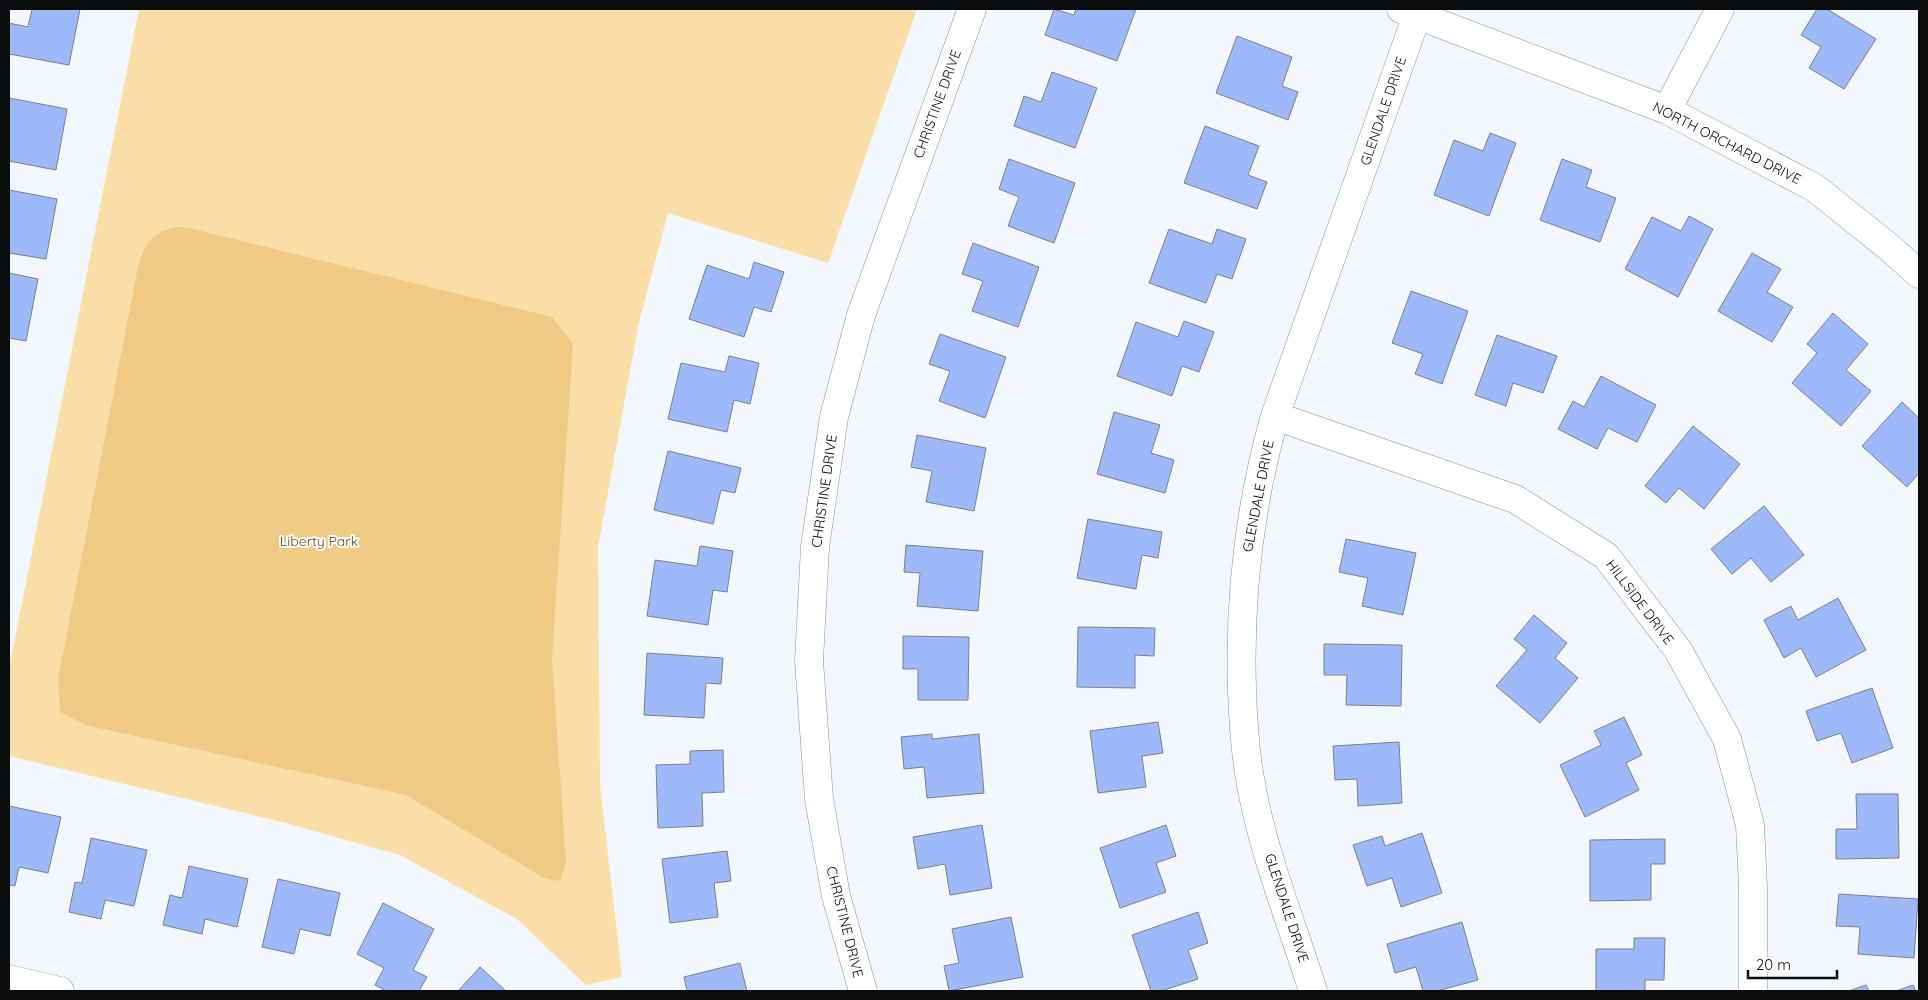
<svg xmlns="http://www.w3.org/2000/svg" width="1928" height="1000" viewBox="0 0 1928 1000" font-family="Quicksand,sans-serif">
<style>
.green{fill:#fbdea7}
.water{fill:#eeca84}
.building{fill:#9eb9f9;stroke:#7c7f86}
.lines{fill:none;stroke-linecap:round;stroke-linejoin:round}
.minor-casing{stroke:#8b8e95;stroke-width:29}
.minor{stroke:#fff;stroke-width:28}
.labels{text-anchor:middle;stroke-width:4;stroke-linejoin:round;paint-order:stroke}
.street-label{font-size:14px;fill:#0b0c0e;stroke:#fff}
.park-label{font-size:14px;fill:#5f4711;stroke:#fff}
</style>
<rect width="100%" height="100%" fill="#f2f6fd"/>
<path class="green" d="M139 9H917L828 263 668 213 639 322 598 547 600 785 622 977 586 985 517 919 400 855 282 822 9 756V669Z"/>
<path class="water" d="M175 227 189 228 552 317 573 344 552 658 566 863 560 881 544 878 406 795 85 725 60 712 58 679 138 267C146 242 149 235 175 227Z"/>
<path class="building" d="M32 9H80L69 65 9 54V23L28 27Z
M1054 9 1074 15 1076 9H1136L1117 61 1045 35Z
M1817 9H1827L1876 39 1844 89 1809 68 1821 47 1801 35Z
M1237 36 1292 57 1282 86 1298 92 1288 120 1216 93Z
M1052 72 1097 88 1075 148 1014 126 1024 96 1041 102Z
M9 98 67 109 56 170 9 161Z
M1205 126 1259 146 1248 175 1267 182 1257 209 1184 183Z
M1490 133 1516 143 1489 216 1434 195 1454 140 1483 151Z
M1009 159 1075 183 1054 243 1008 226 1019 197 999 189Z
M1562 159 1592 170 1586 187 1616 198 1600 242 1540 220Z
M9 190 57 199 46 259 9 253Z
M1689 216 1713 229 1678 297 1625 269 1652 217 1681 231Z
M1169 229 1212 244 1217 229 1246 239 1232 279 1217 274 1206 303 1149 283Z
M973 243 1039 267 1018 327 972 311 983 281 962 274Z
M1752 253 1781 269 1767 292 1793 307 1772 342 1718 311Z
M754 262 784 272 771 312 754 307 744 337 689 319 707 265 749 279Z
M9 273 38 279 26 341 9 338Z
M1411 291 1468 311 1442 384 1415 374 1423 354 1392 343Z
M1833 313 1868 344 1846 370 1871 391 1841 426 1792 383 1817 353 1807 344Z
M1184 321 1214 332 1199 372 1182 366 1172 396 1117 376 1136 322 1178 337Z
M940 334 1006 357 985 418 939 401 950 371 929 364Z
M1497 335 1557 356 1543 393 1513 383 1506 406 1475 395Z
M729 356 759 363 750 404 734 400 727 432 668 419 681 363 725 372Z
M1601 376 1656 405 1637 442 1608 428 1597 449 1558 429 1573 401 1584 407Z
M1902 402 1919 418V473L1907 487 1862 446Z
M1114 412 1160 425 1151 453 1174 460 1165 493 1097 474Z
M1693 426 1740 464 1704 509 1679 488 1666 503 1645 486Z
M917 435 986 448 974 511 926 502 932 471 911 467Z
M668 451 741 468 735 493 721 490 713 524 654 510Z
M1764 506 1804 555 1771 582 1751 558 1732 574 1711 549Z
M1088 519 1162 532 1158 558 1142 555 1136 589 1077 578Z
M1346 539 1416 553 1403 615 1362 606 1368 578 1339 572Z
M906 545 983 551 978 611 917 606 920 573 904 572Z
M700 546 733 551 727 592 713 590 708 625 647 616 655 560 697 566Z
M1838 598 1866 650 1816 677 1801 648 1784 658 1764 620 1791 606 1798 620Z
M1534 615 1567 643 1555 658 1578 678 1540 723 1496 686 1527 650 1514 639Z
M1078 627 1155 628 1154 656 1135 655V688L1077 687Z
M903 636 969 637 968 700H918V669H903Z
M1324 644 1402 645 1401 706 1346 705 1347 675H1324Z
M647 653 723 658 721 684 706 683 704 718 644 715Z
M1872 688 1893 748 1852 763 1841 733 1817 741 1806 711Z
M1624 717 1642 755 1626 763 1639 790 1585 817 1560 765 1601 745 1594 731Z
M1158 722 1163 753 1142 756 1146 787 1098 793 1090 731Z
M932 734V739L979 734 984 793 927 798 924 767 904 769 901 737Z
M1399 742 1402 803 1358 806 1357 779 1335 780 1333 746Z
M723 750 724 792 702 793 703 826 658 828 656 765 690 764V751Z
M1856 794H1898L1899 858 1836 859V829H1857Z
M9 806 61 817 48 873 19 867 15 886 9 885Z
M982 825 992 888 950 895 945 864 918 869 913 837Z
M1166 825 1176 856 1156 863 1166 892 1120 908 1100 848Z
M1422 833 1442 893 1401 907 1392 878 1367 886 1353 845 1382 836 1385 846Z
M91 838 147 850 134 906 105 900 101 919 69 912 75 882 82 883Z
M1665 839V864H1651V900L1590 901V840Z
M727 851 731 881 714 883 718 917 670 923 662 859Z
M189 866 248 879 237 927 205 919 202 934 163 925 170 895 182 898Z
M278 879 340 893 330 936 300 929 294 954 262 947Z
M1839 894 1918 899 1914 958 1858 954 1860 927 1836 926Z
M383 903 434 929 413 970 427 977 419 991H386L375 985 384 968 357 954Z
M1198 912 1208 943 1188 950 1198 979 1161 991H1151L1132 935Z
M1011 917 1023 977 949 991 944 966 959 963 952 929Z
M1462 922 1478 980 1437 991H1423L1416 967 1395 973 1387 944Z
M1634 938H1665L1664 980H1645V991H1596V949H1634Z
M740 963 747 991H687L684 977Z
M480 967 506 991H458Z
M1866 985 1869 991H1849Z
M1913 985 1916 991H1896Z"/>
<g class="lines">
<defs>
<path id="minor" d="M1401 9 1667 110 1815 188 1890 248 1919 274
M1667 110 1720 9
M1275 416 1515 499 1606 556 1678 650 1727 739 1750 825 1753 887V991
M9 979 60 991
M863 991 836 896 819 799 809 661 815 547 834 417 861 315 972 9
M1313 991C1292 924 1263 853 1251 784 1245 753 1243 721 1242 690 1239 596 1249 507 1275 416L1417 15"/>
</defs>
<use href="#minor" class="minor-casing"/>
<use href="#minor" class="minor"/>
</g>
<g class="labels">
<g class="street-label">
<text transform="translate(937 104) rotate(-70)" y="5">CHRISTINE DRIVE</text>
<text transform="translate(1383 111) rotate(-71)" y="5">GLENDALE DRIVE</text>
<text transform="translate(1727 143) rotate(27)" y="5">NORTH ORCHARD DRIVE</text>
<text transform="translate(824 491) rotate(-82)" y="5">CHRISTINE DRIVE</text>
<text transform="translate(1258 496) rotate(-79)" y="5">GLENDALE DRIVE</text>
<text transform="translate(1640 602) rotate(53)" y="5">HILLSIDE DRIVE</text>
<text transform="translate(1287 908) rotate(72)" y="5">GLENDALE DRIVE</text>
<text transform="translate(845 922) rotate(76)" y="5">CHRISTINE DRIVE</text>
</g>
<g class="park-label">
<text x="319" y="546">Liberty Park</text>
</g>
</g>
<rect width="1928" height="1000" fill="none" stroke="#0b0c0e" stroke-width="20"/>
<path d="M1748 970v8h89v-8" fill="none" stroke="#0b0c0e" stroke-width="2.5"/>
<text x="1756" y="970" font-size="15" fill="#0b0c0e" stroke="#ffffff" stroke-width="4" paint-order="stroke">20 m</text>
</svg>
